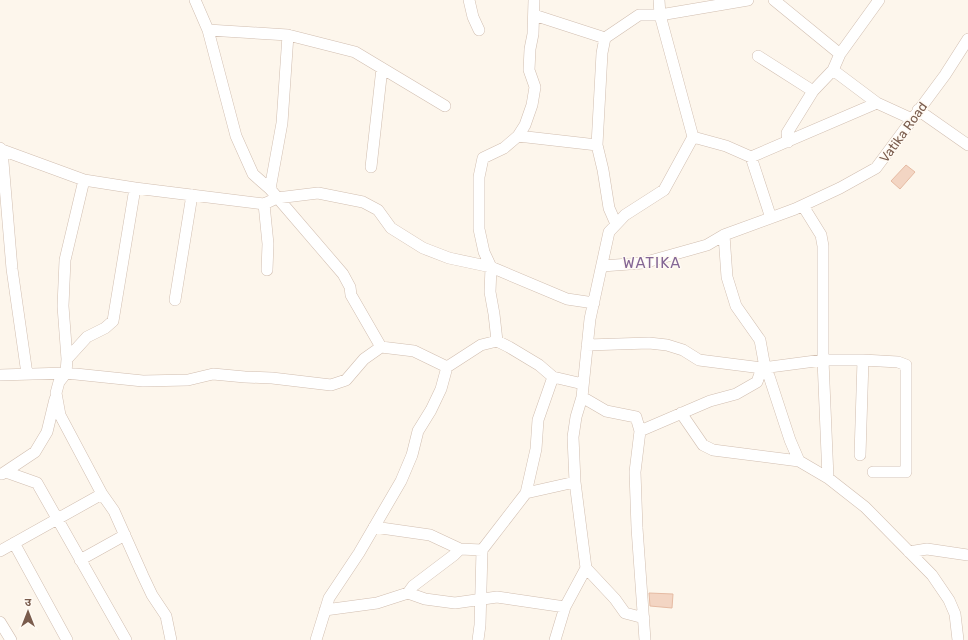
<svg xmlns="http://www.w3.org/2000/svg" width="968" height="640" viewBox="0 0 968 640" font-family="Rubik,'Noto Sans Devanagari',sans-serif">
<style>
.building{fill:#f3d5c3;stroke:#e6bba3}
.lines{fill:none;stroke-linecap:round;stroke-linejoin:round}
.minor-casing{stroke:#d1beb0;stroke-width:12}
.minor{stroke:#fff;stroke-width:11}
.labels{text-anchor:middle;stroke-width:3;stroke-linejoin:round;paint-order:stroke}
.street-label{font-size:13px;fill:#7a5c4d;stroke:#fffaf3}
.quarter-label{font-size:15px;letter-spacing:1px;fill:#846695;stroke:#fffaf3}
</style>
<rect width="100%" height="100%" fill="#fdf6ec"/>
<path class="building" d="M906 165 915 172 900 189 891 181Z
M649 593 673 594 672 608 650 606Z"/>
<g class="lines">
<defs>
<path id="minor" d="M195 0 208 30 236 136 253 174 270 189 343 274 350 287 351 295 381 347
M469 0 473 17 479 30
M659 0 660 15 693 137 726 146 751 157 771 218
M774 0 840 54
M534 15 605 38
M208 30 288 35 355 52 445 106
M758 56 813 91
M833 70 877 103 912 119
M918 110 968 145
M518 136 597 145
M788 142 787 133 813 91 833 70 840 54 879 0
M0 148 2 150 84 180 135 188 264 204 277 198 318 193 363 202 378 210 391 228 423 248 449 258 491 267 567 299 594 303
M2 150 12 269 27 374
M751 157 877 103
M371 167 382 68
M270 189 282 123 288 35
M264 204 268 244 267 270
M803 206 821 235 823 246V360L828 478
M616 224 609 208 603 170 597 145 602 53 605 38 639 15H660L748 0
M602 266 643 263 707 245 724 235
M175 300 192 195
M497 341 494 314 490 292 491 267 484 252 479 229V177L483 158 504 148 518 136 525 125 532 105 535 87 529 70 530 49 533 34 534 0
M587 345 649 343 667 345 683 350 699 360 762 368 823 360H863L898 362 906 365V472H873
M67 359 87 337 105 328 113 321 135 188
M762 368 769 376 790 440 799 461 828 478 865 507 932 575 949 600 955 614 958 640
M0 375 66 373 67 359 63 306 65 260 84 180
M681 413 703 445 713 450 799 461
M640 431 636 417 606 411 582 397 590 319 609 232 625 215 664 190 693 137
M860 455 863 360
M6 472 37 483 126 640
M2 474 35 452 47 432 55 399
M526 493 575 482
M374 527 430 535 460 549 482 550 526 493 536 449 538 420 553 377
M14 543 67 640
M0 551 102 494
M909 552 927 549 968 555
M80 560 125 535
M586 568 615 599 625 613 644 618
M408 593 425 599 455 603 497 597 565 607
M325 610 377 603 408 593 413 586 454 555 460 549
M0 622 11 640
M171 640 166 616 152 595 143 576 114 511 102 494 60 415 56 393 59 382 66 373 143 381 188 380 213 374 245 377 272 378 331 385 346 380 364 359 381 347 414 351 447 367
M316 640 329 598 359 553 401 481 412 455 418 431 431 410 441 389 447 367 481 345 497 341 509 347 539 365 553 377 583 384
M478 640 480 625 482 550
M555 640 565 607 586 568 575 482 573 437 576 417 582 397
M645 640 637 528 635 472 640 431 710 401 736 394 757 382 764 362 760 340 736 306 727 277 724 235 795 209 840 188 876 168 945 75 968 39"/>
</defs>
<use href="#minor" class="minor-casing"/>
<use href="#minor" class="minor"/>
</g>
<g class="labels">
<g class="street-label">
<text transform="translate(903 132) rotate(-54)" y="5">Vatika Road</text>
</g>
<g class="quarter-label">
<text x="652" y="268">WATIKA</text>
</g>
</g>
<g transform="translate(28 612)" stroke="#fffaf3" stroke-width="3" paint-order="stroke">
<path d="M0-3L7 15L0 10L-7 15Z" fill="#7a5c4d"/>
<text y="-6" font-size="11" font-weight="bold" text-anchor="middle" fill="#7a5c4d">उ</text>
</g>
</svg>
